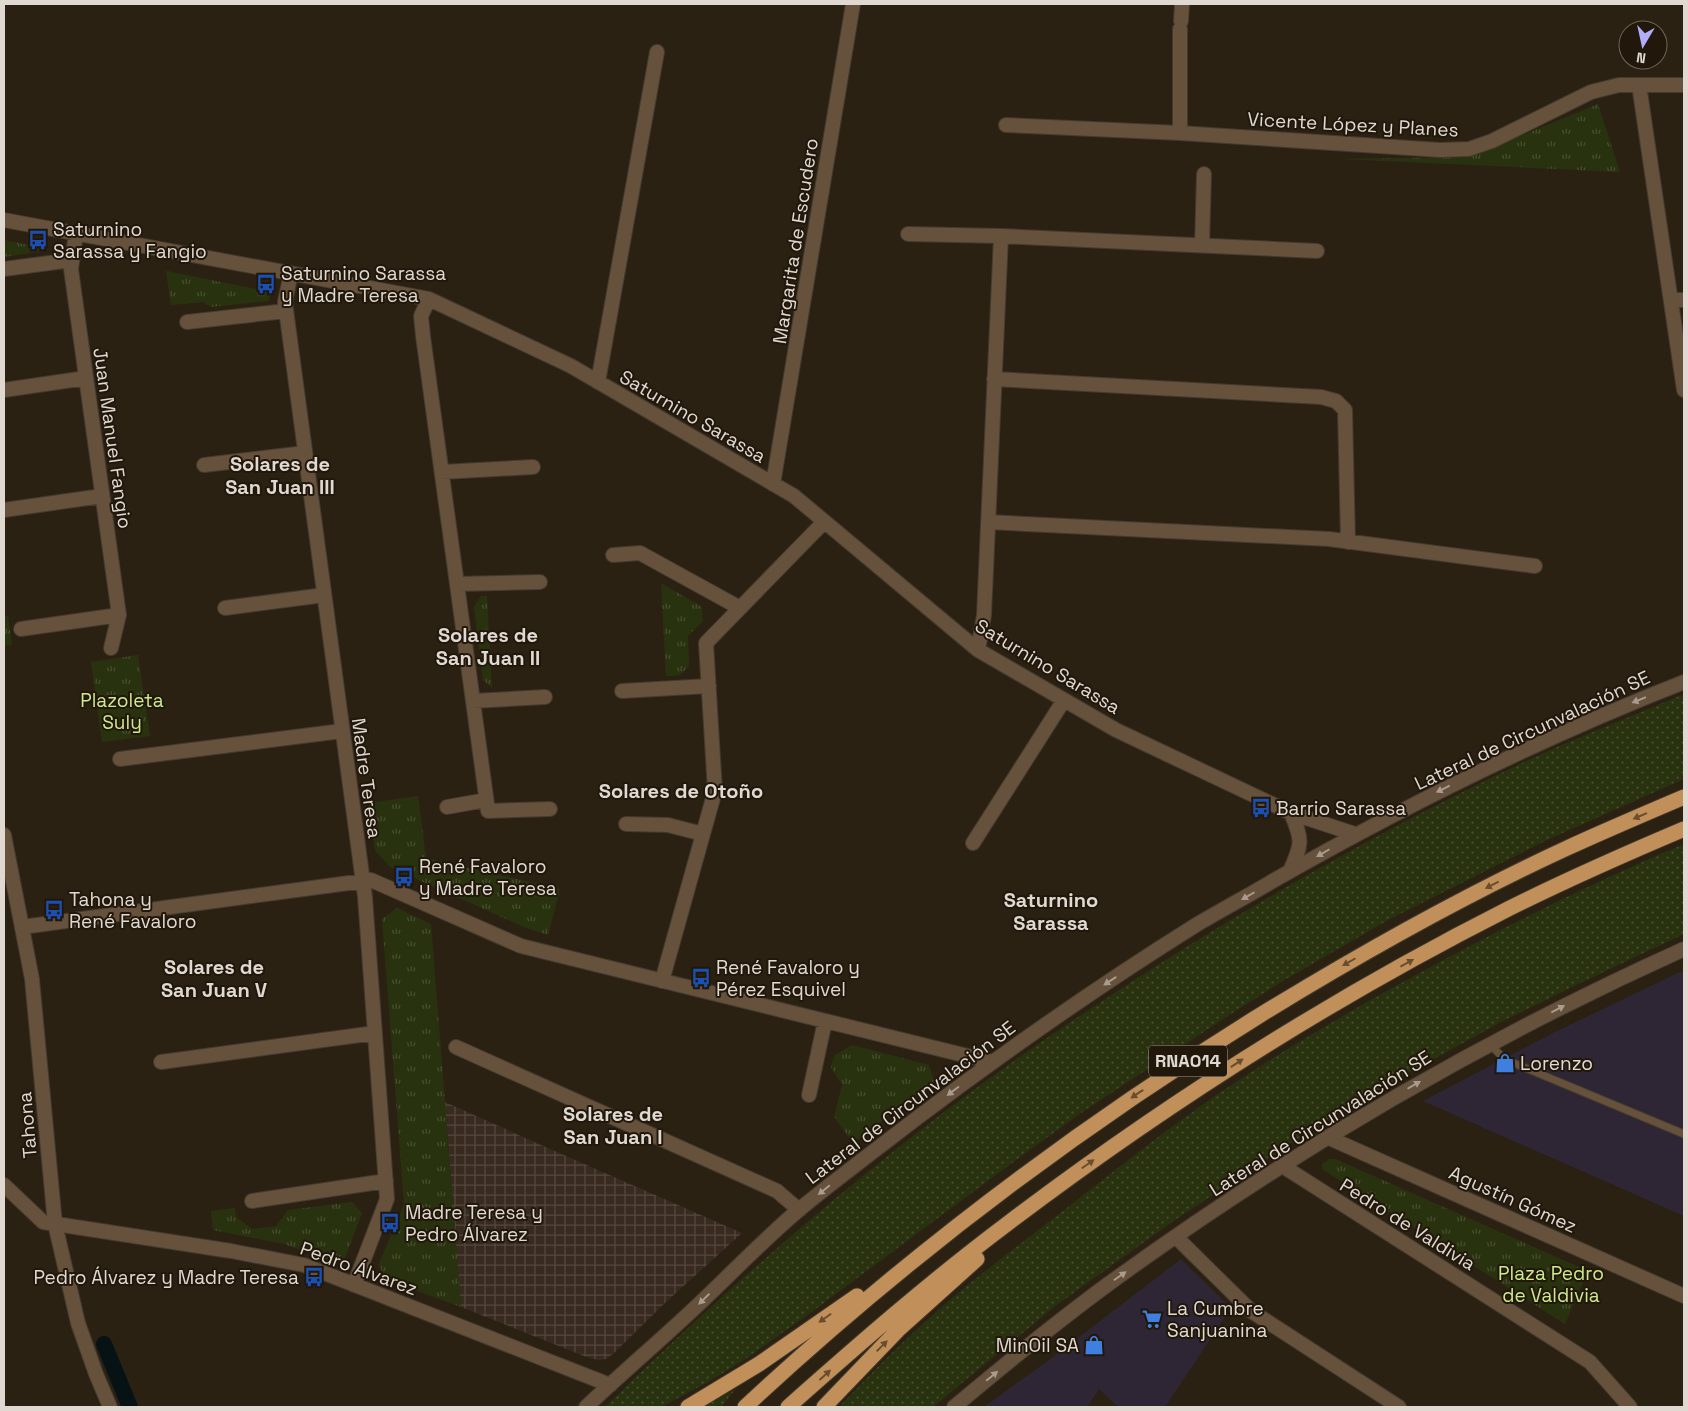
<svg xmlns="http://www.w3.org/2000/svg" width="1688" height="1411" viewBox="0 0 1688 1411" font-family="'Space Grotesk',sans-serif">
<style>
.commercial{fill:#2e2635}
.industrial{fill:url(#industrial-grid)}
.grass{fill:url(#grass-dots)}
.park{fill:url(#park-tufts)}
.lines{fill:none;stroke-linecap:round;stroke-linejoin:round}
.canal{stroke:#061213;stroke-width:16}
.service-casing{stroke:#443b2e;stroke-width:9}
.minor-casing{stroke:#443b2e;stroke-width:16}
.tertiary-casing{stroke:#443b2e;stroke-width:16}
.motorway-casing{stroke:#443b2e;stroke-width:17}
.service{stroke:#65513c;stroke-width:7}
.minor{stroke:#65513c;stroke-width:14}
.tertiary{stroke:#65513c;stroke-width:14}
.motorway{stroke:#c08f5a;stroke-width:15}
.oneway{fill:#a99c8e}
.oneway2{fill:#694d2e}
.labels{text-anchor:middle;stroke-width:4;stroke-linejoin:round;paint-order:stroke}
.shield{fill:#21170a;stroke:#a79f95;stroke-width:1}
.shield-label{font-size:18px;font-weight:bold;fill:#e0d9d1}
.street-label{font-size:19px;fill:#e0d9d1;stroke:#21170a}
.poi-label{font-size:19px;fill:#e0d9d1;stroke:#21170a;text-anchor:start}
.park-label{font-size:19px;fill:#ceea8d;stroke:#21170a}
.neighbourhood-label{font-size:20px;font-weight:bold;fill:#e0d9d1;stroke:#21170a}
</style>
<defs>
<pattern id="industrial-grid" width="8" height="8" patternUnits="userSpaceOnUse" patternTransform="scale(1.25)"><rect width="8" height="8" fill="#382a1f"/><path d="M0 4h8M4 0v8" fill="none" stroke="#54483e"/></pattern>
<pattern id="grass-dots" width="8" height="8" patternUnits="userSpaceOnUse" patternTransform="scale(1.25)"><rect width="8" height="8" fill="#29320f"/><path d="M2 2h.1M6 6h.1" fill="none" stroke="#484f31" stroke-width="1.8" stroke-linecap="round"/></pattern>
<pattern id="park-tufts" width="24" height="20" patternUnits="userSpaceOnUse" patternTransform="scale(1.25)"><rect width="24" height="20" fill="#29320f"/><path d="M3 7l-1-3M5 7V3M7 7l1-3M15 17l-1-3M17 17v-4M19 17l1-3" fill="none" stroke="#484f31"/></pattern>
</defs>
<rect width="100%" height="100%" fill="#2b2113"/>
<path class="commercial" d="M1682 971H1684V1216L1423 1101 1553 1033Z
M1181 1259 1231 1308 1165 1407H1118L1099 1389 1087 1407H984L1053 1357Z"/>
<path class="industrial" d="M445 1102 541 1145 742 1233 666 1302 613 1354 606 1359 599 1360 589 1358 461 1307Z"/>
<path class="grass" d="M1684 694V779L1549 839 1390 919 1286 979 1234 1012 1084 1111 1020 1157 813 1311 744 1360 708 1382 661 1407H605C700 1314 799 1226 904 1143 986 1078 1073 1019 1161 963 1288 883 1420 809 1557 747 1599 729 1642 712 1684 694Z
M1684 844V934L1576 985 1499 1023 1387 1085 1294 1141 1172 1222 1054 1307 933 1407H839C874 1370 911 1333 950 1300 988 1268 1028 1238 1067 1208 1110 1174 1153 1140 1198 1108 1279 1051 1365 1002 1453 955 1528 915 1605 877 1684 844Z
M735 1390 721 1407H701Z"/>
<path class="park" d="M1598 104 1620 172 1342 159 1469 157Z
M4 240 43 248V251L4 257Z
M166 271 271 292 269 301 211 307 203 302 171 305Z
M661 583 702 607 703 621 688 636 689 666 680 675 666 676Z
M481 596H487L492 688 483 680 474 606Z
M8 616 12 645 4 646V617Z
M138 655 150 736 102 742 91 662Z
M418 796 426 858 560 889 548 935 524 927 390 867 375 850 369 803Z
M397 908 431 924 461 1307 385 1279 379 1264 404 1204 382 919Z
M852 1045 929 1065 934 1081 853 1143 834 1117 842 1085 831 1067 834 1056Z
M1330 1159H1335L1588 1271 1565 1324 1322 1169V1164Z
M352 1202 362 1213 345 1258 331 1261 284 1244 213 1230 211 1211 235 1208 236 1217 252 1229 276 1226 288 1210Z"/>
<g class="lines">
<path class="canal" d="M104 1344 130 1407"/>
<defs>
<path id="service" d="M1490 1044 1504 1059 1684 1134"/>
<path id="minor" d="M1181 21 1182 4
M1180 29V133
M1639 85 1684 390
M1006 125 1180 133 1440 150 1469 149 1492 141 1591 92 1619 85H1684
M4 220 429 299 571 366 794 496 978 650 1116 730 1291 813 1355 834
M76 233 71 269 119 615 111 648
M908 234 1001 236 1317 251
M1202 245 1204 174
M4 269 72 260
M291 273 285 302 365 897 387 1199 354 1285
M429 299 421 316 423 336 488 811 550 809
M1671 300H1684
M187 322 286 311
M994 379 1321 397 1336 401 1345 410 1348 542
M598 382 657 52
M4 390 86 378
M204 465 305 453
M442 472 533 467
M773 484 853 4
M4 510 102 496
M988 522 1329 539 1535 566
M613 555 640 553 740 608
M457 584 540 582
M225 608 324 595
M21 629 119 615
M978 650 984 615 1001 236
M622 691 709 686
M473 701 545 697
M120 759 342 731
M447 807 486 800
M626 824 668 825 703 834
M973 843 1064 700
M1290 871C1302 844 1303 841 1291 813
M22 927 371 880 521 946 992 1062
M662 981 715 791 706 643 824 522
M456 1047 777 1191 799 1210
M161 1062 375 1033
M809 1095 825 1021
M1327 1137 1684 1296
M1281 1165 1590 1362 1630 1407
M4 1185 43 1222 231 1251 304 1265 610 1385
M252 1201 386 1181
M1176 1237 1251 1311 1399 1407"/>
<path id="tertiary" d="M4 835 32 979 55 1224 78 1323 96 1374 110 1407
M586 1407C623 1372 662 1339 699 1304 733 1272 765 1238 801 1208 839 1177 878 1148 917 1118 1007 1050 1100 985 1196 925 1221 910 1246 897 1271 882 1404 806 1541 738 1684 682
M954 1407C1004 1365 1054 1324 1107 1285 1288 1153 1480 1041 1684 949"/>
<path id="motorway" d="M688 1407 759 1364 857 1296
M745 1407C904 1259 1077 1128 1262 1014 1360 954 1461 897 1565 849 1604 831 1644 814 1684 797
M788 1407C859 1344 931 1281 1007 1224 1164 1105 1332 998 1508 909 1566 880 1625 854 1684 829
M824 1407 898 1330 977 1259"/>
</defs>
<use href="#service" class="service-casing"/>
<use href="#minor" class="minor-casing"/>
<use href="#tertiary" class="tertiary-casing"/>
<use href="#motorway" class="motorway-casing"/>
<use href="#service" class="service"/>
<use href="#minor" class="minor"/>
<use href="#tertiary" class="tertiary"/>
<use href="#motorway" class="motorway"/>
</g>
<defs><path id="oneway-solid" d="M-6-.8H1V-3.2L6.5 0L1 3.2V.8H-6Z" transform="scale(1.25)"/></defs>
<g class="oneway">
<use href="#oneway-solid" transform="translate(1639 700) rotate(158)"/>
<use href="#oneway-solid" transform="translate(1443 789) rotate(154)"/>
<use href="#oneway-solid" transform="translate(1323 853) rotate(150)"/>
<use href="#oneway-solid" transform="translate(1248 896) rotate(150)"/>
<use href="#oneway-solid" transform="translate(1110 981) rotate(147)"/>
<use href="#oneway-solid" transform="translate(1558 1009) rotate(-27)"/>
<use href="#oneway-solid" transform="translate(1414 1085) rotate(-30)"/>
<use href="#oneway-solid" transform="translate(953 1091) rotate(143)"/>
<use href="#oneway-solid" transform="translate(824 1190) rotate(141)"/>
<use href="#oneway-solid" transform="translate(1120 1276) rotate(-35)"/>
<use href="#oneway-solid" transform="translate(704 1299) rotate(136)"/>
<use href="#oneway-solid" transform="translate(992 1376) rotate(-40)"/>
</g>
<g class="oneway2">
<use href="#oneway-solid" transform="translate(1640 816) rotate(157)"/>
<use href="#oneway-solid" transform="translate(1492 885) rotate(153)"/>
<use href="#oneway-solid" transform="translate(1349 962) rotate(150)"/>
<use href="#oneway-solid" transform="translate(1407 963) rotate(-29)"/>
<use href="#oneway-solid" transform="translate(1237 1063) rotate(-34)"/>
<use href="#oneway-solid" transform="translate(1137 1094) rotate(146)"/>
<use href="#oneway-solid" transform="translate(1088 1164) rotate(-35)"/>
<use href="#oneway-solid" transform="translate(825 1318) rotate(145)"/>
<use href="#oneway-solid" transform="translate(882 1346) rotate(-45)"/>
<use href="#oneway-solid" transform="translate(825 1375) rotate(-42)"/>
</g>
<defs>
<symbol id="bus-bare" viewBox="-9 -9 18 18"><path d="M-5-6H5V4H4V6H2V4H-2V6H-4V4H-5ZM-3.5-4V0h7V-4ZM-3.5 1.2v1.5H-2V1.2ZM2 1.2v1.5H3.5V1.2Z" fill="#1a4fb4" stroke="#21170a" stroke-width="2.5" paint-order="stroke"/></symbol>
<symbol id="shop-bare" viewBox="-9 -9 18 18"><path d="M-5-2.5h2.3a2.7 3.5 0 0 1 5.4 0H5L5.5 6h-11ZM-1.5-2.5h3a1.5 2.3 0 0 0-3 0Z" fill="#3f7fe0" stroke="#21170a" stroke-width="2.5" paint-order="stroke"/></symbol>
<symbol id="supermarket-bare" viewBox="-9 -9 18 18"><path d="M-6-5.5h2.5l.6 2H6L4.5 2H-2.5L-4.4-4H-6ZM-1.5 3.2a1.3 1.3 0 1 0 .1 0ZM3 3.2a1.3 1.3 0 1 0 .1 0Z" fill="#3f7fe0" stroke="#21170a" stroke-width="2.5" paint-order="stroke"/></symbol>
</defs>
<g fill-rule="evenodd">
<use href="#bus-bare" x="24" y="226" width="28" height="28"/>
<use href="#bus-bare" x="252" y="270" width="28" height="28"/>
<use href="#bus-bare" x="1247" y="794" width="28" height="28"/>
<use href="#bus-bare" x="390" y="863" width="28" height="28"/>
<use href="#bus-bare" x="40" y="896" width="28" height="28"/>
<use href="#bus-bare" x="687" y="964" width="28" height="28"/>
<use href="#shop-bare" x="1491" y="1049" width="28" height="28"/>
<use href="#bus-bare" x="376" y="1209" width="28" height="28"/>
<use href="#bus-bare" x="300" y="1263" width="28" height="28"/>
<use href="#supermarket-bare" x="1138" y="1305" width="28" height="28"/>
<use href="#shop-bare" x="1080" y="1331" width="28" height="28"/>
</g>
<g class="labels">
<rect class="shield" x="1149" y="1045.5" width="78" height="31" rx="4"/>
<g class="shield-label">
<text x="1188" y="1067">RNA014</text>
</g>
<g class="street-label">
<text transform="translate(1353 124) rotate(3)" y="7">Vicente López y Planes</text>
<text transform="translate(795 241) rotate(-81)" y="7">Margarita de Escudero</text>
<text transform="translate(693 416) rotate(30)" y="7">Saturnino Sarassa</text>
<text transform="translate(113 438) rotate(82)" y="7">Juan Manuel Fangio</text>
<text transform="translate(1048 666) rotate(31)" y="7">Saturnino Sarassa</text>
<text transform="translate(1532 730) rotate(-25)" y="7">Lateral de Circunvalación SE</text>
<text transform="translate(367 778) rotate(82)" y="7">Madre Teresa</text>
<text transform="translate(910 1102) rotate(-37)" y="7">Lateral de Circunvalación SE</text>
<text transform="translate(1320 1123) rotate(-32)" y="7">Lateral de Circunvalación SE</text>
<text transform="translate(27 1125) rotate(-95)" y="7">Tahona</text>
<text transform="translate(1513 1199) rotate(24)" y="7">Agustín Gómez</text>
<text transform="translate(1408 1224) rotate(32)" y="7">Pedro de Valdivia</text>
<text transform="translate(359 1268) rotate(20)" y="7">Pedro Álvarez</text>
</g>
<g class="poi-label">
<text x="53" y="236">Saturnino<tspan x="53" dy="22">Sarassa y Fangio</tspan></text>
<text x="281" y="280">Saturnino Sarassa<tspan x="281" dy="22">y Madre Teresa</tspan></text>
<text x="1276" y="815">Barrio Sarassa</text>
<text x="419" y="873">René Favaloro<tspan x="419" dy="22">y Madre Teresa</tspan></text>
<text x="69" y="906">Tahona y<tspan x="69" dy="22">René Favaloro</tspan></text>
<text x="716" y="974">René Favaloro y<tspan x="716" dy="22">Pérez Esquivel</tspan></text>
<text x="1520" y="1070">Lorenzo</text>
<text x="405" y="1219">Madre Teresa y<tspan x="405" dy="22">Pedro Álvarez</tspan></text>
<text x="299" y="1284" text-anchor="end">Pedro Álvarez y Madre Teresa</text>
<text x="1167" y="1315">La Cumbre<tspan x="1167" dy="22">Sanjuanina</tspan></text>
<text x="1079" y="1352" text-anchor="end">MinOil SA</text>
</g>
<g class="park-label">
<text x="122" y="707">Plazoleta<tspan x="122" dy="22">Suly</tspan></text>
<text x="1551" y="1280">Plaza Pedro<tspan x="1551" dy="22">de Valdivia</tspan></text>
</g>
<g class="neighbourhood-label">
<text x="280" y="471">Solares de<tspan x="280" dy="23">San Juan III</tspan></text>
<text x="488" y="642">Solares de<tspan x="488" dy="23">San Juan II</tspan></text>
<text x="681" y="798">Solares de Otoño</text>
<text x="1051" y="907">Saturnino<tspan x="1051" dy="23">Sarassa</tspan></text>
<text x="214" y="974">Solares de<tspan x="214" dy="23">San Juan V</tspan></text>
<text x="613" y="1121">Solares de<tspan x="613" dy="23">San Juan I</tspan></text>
</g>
</g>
<rect width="1688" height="1411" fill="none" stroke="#e0d9d1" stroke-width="10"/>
<g transform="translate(1643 45) rotate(189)"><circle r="24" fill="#21170a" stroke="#6d655a"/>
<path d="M0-4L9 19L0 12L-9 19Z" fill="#b1adfa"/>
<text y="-8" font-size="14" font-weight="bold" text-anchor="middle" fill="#e0d9d1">N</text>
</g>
</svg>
